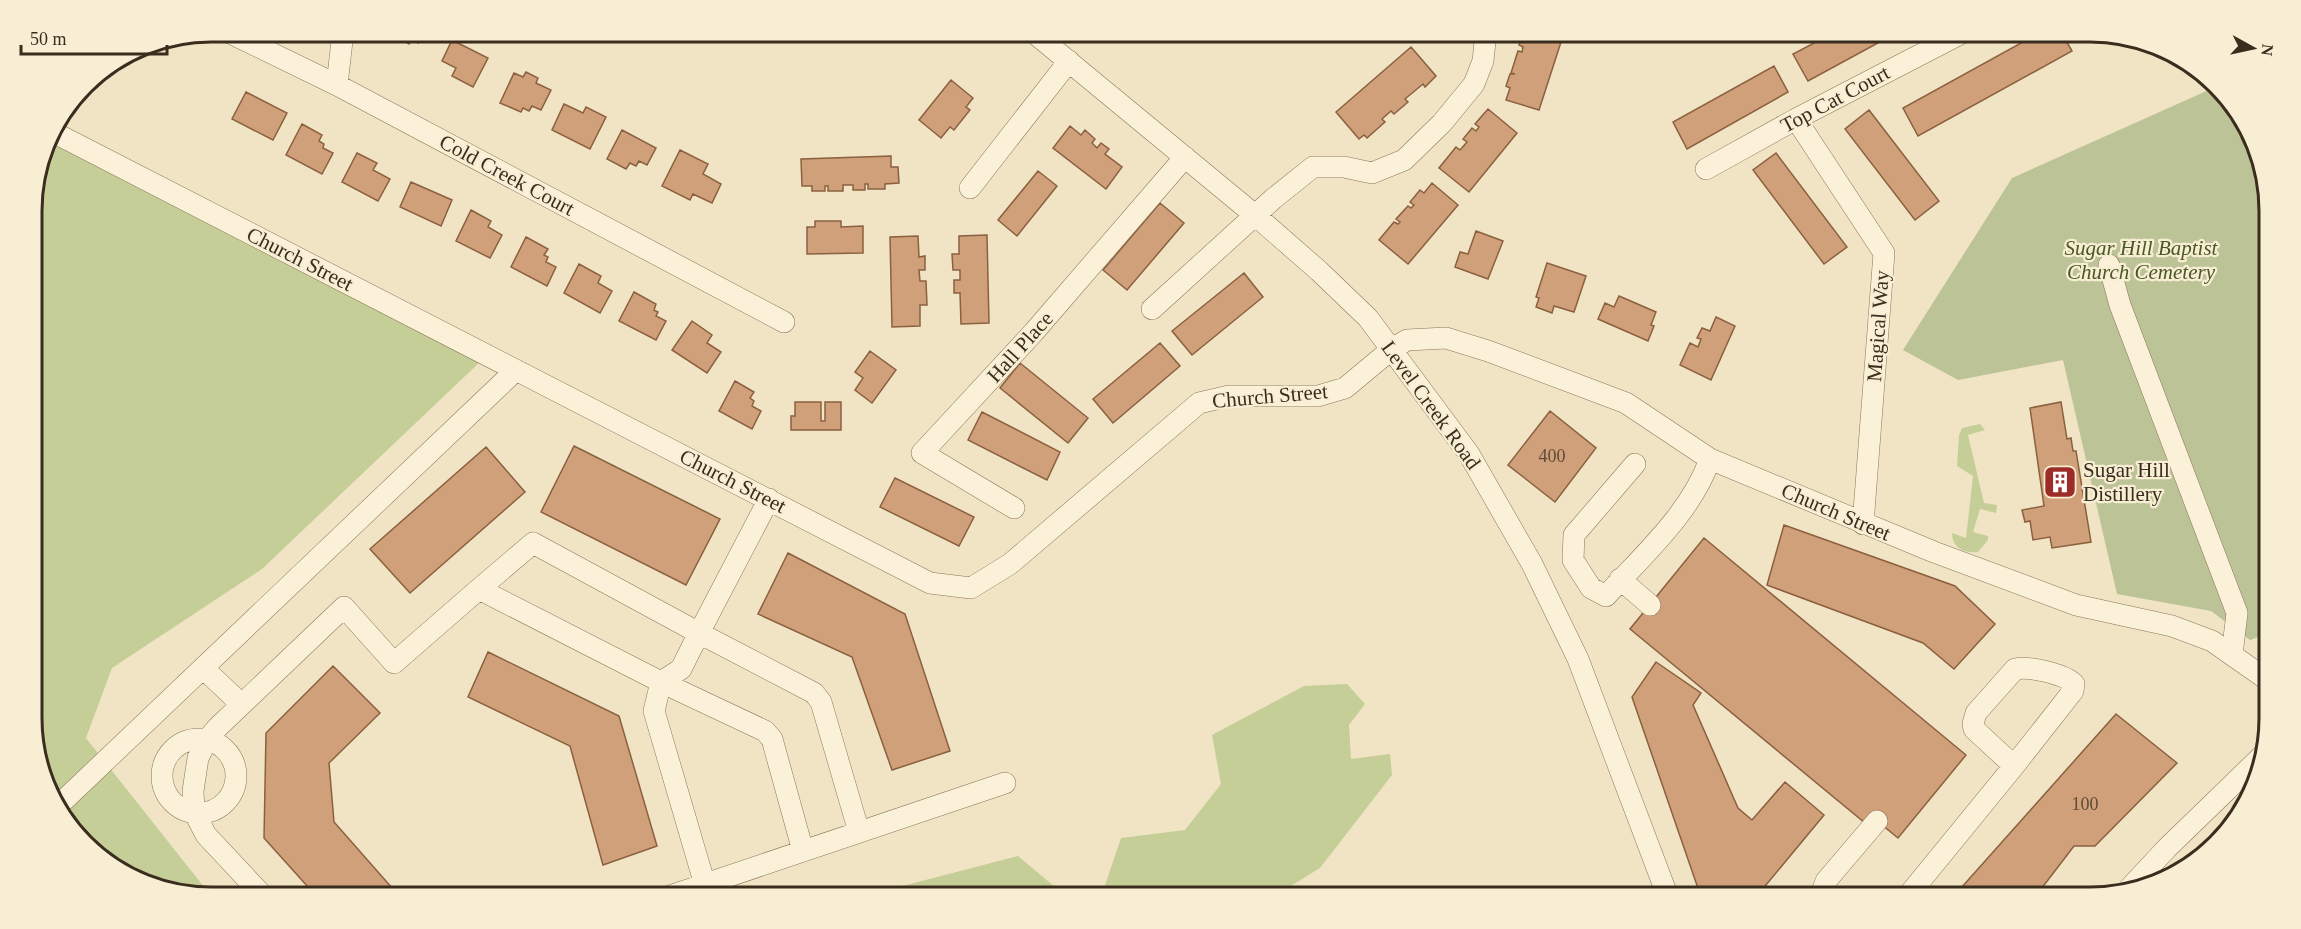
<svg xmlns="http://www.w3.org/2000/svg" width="2301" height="929" viewBox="0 0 2301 929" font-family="'Times New Roman',serif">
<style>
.green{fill:#c6ce98}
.cemetery{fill:#bcc397}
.building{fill:#cfa079;stroke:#8b603f;stroke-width:1.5}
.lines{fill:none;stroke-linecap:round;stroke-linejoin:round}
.minor-casing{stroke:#8b765a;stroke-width:22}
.path{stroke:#8b765a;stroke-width:4;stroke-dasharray:4.5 3;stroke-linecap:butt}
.minor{stroke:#faf1d8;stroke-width:21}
.labels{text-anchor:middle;stroke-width:4.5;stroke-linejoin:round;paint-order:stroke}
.number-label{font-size:18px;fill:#604a35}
.street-label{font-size:21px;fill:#3b2d1e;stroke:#f7eed4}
.park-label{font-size:21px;font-style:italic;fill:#495824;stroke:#f7eed4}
.poi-label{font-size:21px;fill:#3b2d1e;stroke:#f7eed4;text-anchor:start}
.rim{fill:none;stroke:#3b2d1e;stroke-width:3}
</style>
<rect width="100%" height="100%" fill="#f0e4c4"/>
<path class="green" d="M50 131 481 361 262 569 112 668 86 738 212 897 153 888 76 836 35 753 32 199Z
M1980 424 1985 430 1968 435 1984 503 1997 505 1996 513 1980 509 1973 532 1988 536V540L1978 552C1963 554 1952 547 1952 533L1966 538 1973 476 1957 466 1959 435 1962 428Z
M1347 684 1365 704 1349 725 1351 759 1390 754 1392 775 1320 868 1273 897H1101L1121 838 1185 830 1221 784 1212 735 1304 686Z
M1018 856 1067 897H860Z"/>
<path class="cemetery" d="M2211 89 2224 94 2232 101 2268 187 2269 633 2250 640 2211 611 2117 594 2063 360 1958 380 1903 350 2012 178Z"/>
<path class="building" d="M388 32H434L429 41 421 37 418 43 411 39 409 44Z
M1524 32H1539L1562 39 1539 110 1506 100 1510 88 1506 86 1510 74H1515L1511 73 1518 51 1522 52 1523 47 1519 45Z
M1766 32H1779L1770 38Z
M1835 32H1898L1808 81 1793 54Z
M2041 32H2061L2072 51 1918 136 1903 108Z
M452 40 488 58 473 87 452 76 456 68 442 61Z
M1411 47 1436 76 1425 87 1423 84 1405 99 1408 102 1394 114 1391 111 1382 119 1385 122 1367 138 1364 135 1359 139 1336 112Z
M1774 66 1788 92 1687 149 1673 122Z
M526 72 538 78 536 83 551 90 541 110 532 106 529 111 523 108 521 112 500 103 514 73 523 77Z
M951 80 973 98 966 107 970 110 954 130 950 127 941 138 919 120Z
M246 92 287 113 273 140 232 119Z
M564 104 583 113 586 107 606 117 590 149 552 130Z
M1488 109 1517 133 1469 192 1439 168 1456 147 1460 150 1467 142 1463 139 1472 128 1476 131 1479 127 1475 124Z
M1869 110 1939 201 1915 220 1845 129Z
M302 124 322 135 319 141 324 144 323 148 333 153 322 174 286 155Z
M1070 126 1081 135 1085 130 1095 139 1092 143 1097 148 1101 143 1109 149 1105 154 1122 167 1106 189 1053 148Z
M622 130 656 148 647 165 639 161 636 166 630 163 626 169 607 159Z
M680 150 708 164 703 174 721 184 712 203 693 194 690 200 662 186Z
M357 153 377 163 373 170 390 179 378 201 342 182Z
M1776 153 1847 247 1824 264 1753 170Z
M891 156V167H898L899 183 885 184V189H868V184H865V190H853V185H843V191H828V186H825V191H812V186H802L801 159Z
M1038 171 1057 186 1017 236 998 220Z
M411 182 452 200 441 226 400 207Z
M1432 183 1458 205 1408 264 1379 240 1394 222 1398 224 1400 222 1396 219 1408 206 1411 208 1414 205 1410 202 1420 190 1424 193Z
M1160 203 1184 223 1127 290 1103 270Z
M471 210 491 221 488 227 502 235 490 258 456 241Z
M815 221H841V227L863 226V253L807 254V227H815Z
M1476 231 1503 241 1488 279 1455 267 1460 252 1468 254Z
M987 235 989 323 961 324 960 293H954V280H960V270H953L952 254H959V236Z
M918 236 919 257 925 256V270H919L920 281H926L927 305H920V326L892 327 890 237Z
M526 237 548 249 544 255 548 257 546 262 556 267 547 286 511 267Z
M1547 263 1586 276 1574 312 1554 306 1552 313 1536 307 1539 298 1536 297Z
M579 264 601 276 598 283 612 291 600 313 564 293Z
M1244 273 1263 297 1192 355 1172 331Z
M634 292 656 304 654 310 658 312 656 316 666 321 656 340 619 321Z
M1619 296 1656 312 1651 325 1654 326 1648 341 1598 319 1605 303 1614 307Z
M1716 317 1735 326 1711 380 1680 365 1690 343 1698 347 1701 339 1697 338 1702 328 1710 331Z
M692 321 712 335 707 343 721 352 707 373 672 350Z
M1160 343 1180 366 1113 423 1093 399Z
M870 351 896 370 872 403 855 390 863 378 855 372Z
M1020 363 1088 418 1068 443 1000 388Z
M735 381 754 392 750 398 754 401 752 406 761 411 752 429 719 411Z
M795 402H821V421H825V402H841V430H791V416H795Z
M2061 402 2067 439 2071 438 2073 451H2076L2091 542 2052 548 2050 537 2033 540 2030 521 2025 522 2022 510 2044 506 2030 408Z
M1550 411 1596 448 1555 502 1508 465Z
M982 412 1060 452 1047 480 968 440Z
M574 446 720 519 686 585 541 512Z
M486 447 525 492 410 593 370 549Z
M895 478 974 517 959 546 880 507Z
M1784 525 1955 586 1995 624 1954 669 1923 643 1767 585Z
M1704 538 1966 755 1898 838 1871 816 1865 823 1630 629Z
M788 553 905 614 950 751 892 770 852 657 758 614Z
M488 652 619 716 657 846 603 865 570 746 468 697Z
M1656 662 1701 693 1693 705 1738 808 1752 820 1785 782 1824 815 1756 897H1701L1632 697Z
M333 666 380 713 329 763 334 822 400 897H317L264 838 266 733Z
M2116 714 2177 763 2095 846H2074L2035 897H1953Z"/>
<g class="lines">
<defs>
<path id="minor" d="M228 32 337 85 784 322
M1033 32 1256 216 1319 271 1368 318 1469 454 1532 564 1578 659 1668 897
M337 85 343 32
M1796 119 1884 253 1863 524
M51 131 930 583 971 588 1010 564 1199 403 1229 396H1318L1345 388 1392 349 1407 340 1446 338 1488 351 1626 403 1710 459 1934 552 2076 605 2172 626 2212 641 2269 681
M1706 169 1796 119 1964 32
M970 188 1069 61
M2109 265 2120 305 2237 613 2232 655
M1152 309 1273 199 1313 167H1344L1372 173 1404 160 1442 123 1474 84 1483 61 1486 32
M1635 464 1574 535 1573 560 1591 588 1606 596C1644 554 1691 513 1710 459
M769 499 699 633 814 693 821 702 859 832
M1014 508 922 453 1033 333 1185 157
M1620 579 1650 605
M479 589 533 543 699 633 681 669 661 682 765 731 772 739 803 851
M203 668 240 703
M162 776a37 37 0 1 1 74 0a37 37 0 1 1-74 0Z
M60 804 516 370
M2126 892 2167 848 2263 755
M264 897 206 835 194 812 193 791 198 758 207 740 217 728 344 607 394 663 479 589 661 682 654 711 705 885
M667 897 1005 783
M1820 897 1826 881 1877 821
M1907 897 2014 766 2073 691 2074 684C2065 674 2029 666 2015 669L1976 713 1973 724 1974 729 2014 766"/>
</defs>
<use href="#minor" class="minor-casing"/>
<path class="path" d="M2201 855 2203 857"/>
<use href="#minor" class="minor"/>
</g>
<defs>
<symbol id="building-square" viewBox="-11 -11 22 22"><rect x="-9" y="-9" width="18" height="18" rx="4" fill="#9c2c28" stroke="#f7eed4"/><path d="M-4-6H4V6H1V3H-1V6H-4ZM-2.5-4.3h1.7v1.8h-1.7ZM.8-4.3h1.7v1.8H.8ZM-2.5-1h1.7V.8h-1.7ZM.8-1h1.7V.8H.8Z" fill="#fff"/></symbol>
</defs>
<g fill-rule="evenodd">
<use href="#building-square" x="2041" y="463" width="38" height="38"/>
</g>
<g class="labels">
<g class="number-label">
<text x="1552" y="462">400</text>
<text x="2085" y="810">100</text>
</g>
<g class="street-label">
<text transform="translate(1835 99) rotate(-28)" y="7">Top Cat Court</text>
<text transform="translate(507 175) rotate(28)" y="7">Cold Creek Court</text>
<text transform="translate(300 259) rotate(27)" y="7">Church Street</text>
<text transform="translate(1878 326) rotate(-86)" y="7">Magical Way</text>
<text transform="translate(1020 347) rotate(-48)" y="7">Hall Place</text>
<text transform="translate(1270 396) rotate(-5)" y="7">Church Street</text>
<text transform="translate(1431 405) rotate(54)" y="7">Level Creek Road</text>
<text transform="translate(733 481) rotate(27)" y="7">Church Street</text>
<text transform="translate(1836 512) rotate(23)" y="7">Church Street</text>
</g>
<g class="park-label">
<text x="2141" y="255">Sugar Hill Baptist<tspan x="2141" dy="24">Church Cemetery</tspan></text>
</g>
<g class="poi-label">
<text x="2083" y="477">Sugar Hill<tspan x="2083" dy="24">Distillery</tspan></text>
</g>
</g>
<path d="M0 0H2301V929H0ZM211 42H2090A169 169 0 0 1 2259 211V718A169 169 0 0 1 2090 887H211A169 169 0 0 1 42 718V211A169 169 0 0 1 211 42Z" fill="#f7eed4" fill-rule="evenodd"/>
<path class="rim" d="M211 42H2090A169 169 0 0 1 2259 211V718A169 169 0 0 1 2090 887H211A169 169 0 0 1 42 718V211A169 169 0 0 1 211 42Z"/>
<g transform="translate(2253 48) rotate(98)" stroke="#f7eed4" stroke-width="4.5" paint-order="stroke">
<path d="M0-4.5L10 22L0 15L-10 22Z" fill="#3b2d1e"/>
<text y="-9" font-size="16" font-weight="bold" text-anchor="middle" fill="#3b2d1e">N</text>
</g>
<path d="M21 45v9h146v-9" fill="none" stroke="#3b2d1e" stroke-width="3"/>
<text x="30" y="45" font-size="18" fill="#3b2d1e" stroke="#f7eed4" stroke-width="4.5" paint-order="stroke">50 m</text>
</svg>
